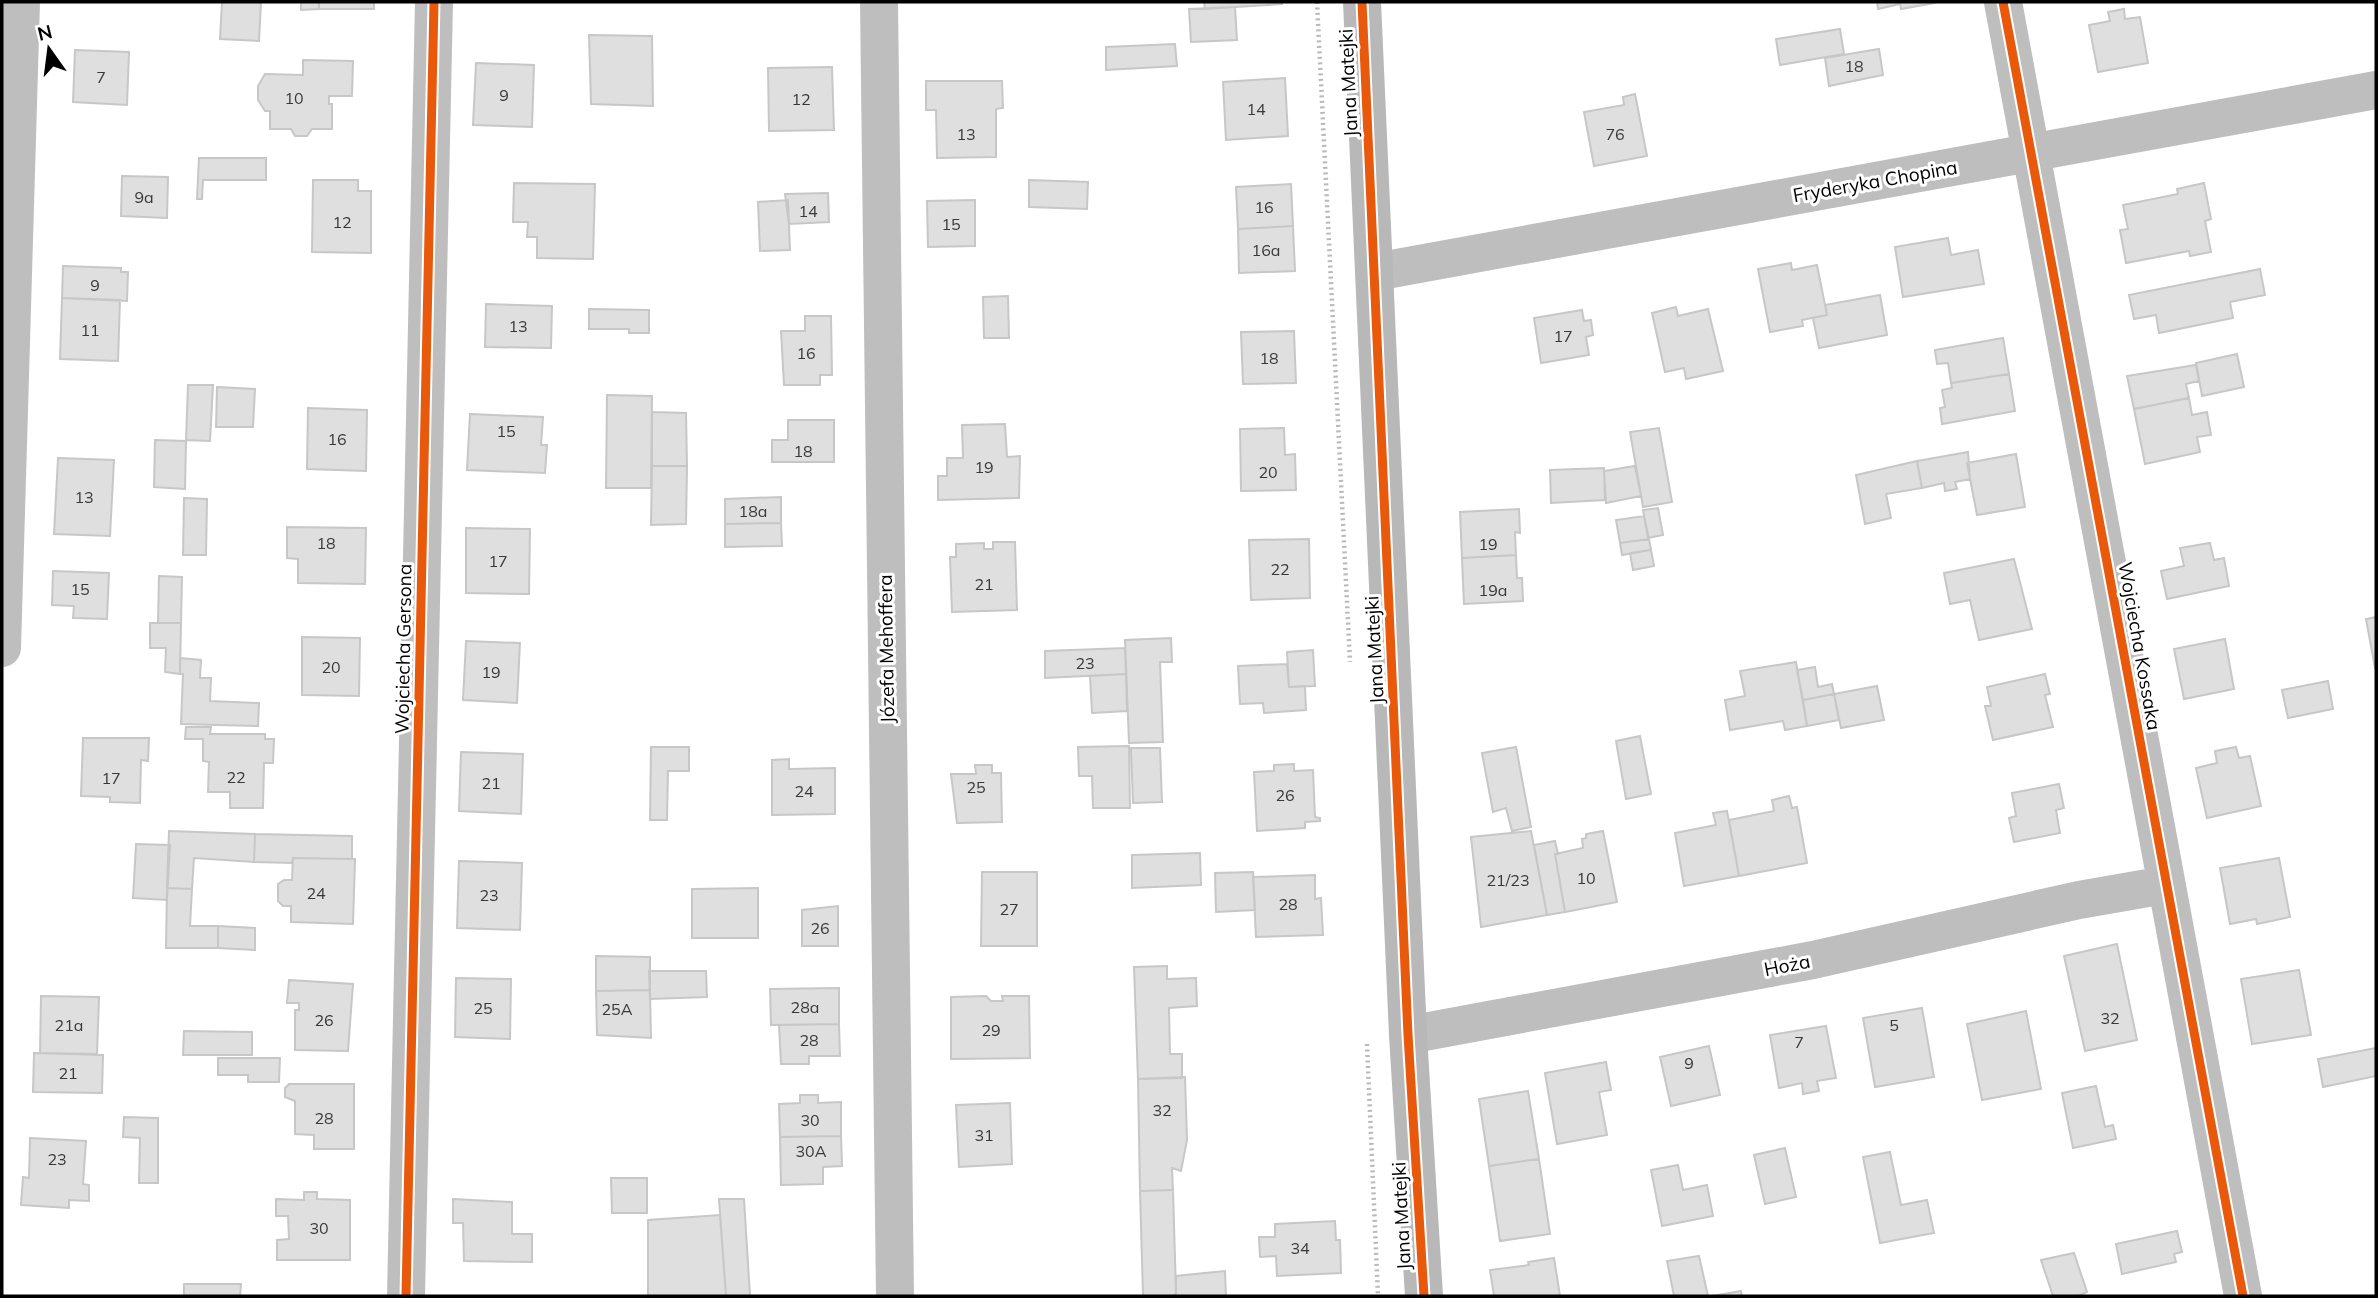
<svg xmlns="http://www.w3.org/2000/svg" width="2378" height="1298" viewBox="0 0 2378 1298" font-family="Mulish,sans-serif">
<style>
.building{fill:#dfdfdf;stroke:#c7c7c7;stroke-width:2}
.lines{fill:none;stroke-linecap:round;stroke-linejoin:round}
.path{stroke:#b9b9b9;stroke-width:4.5;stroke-dasharray:2 3.5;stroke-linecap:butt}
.street{stroke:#bebebe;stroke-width:38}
.secondary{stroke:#b8b8b8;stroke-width:38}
.cycleway-casing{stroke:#fff;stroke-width:13}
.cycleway{stroke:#e8590c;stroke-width:9}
.labels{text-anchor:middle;stroke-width:6;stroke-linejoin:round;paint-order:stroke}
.number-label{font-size:16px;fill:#383838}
.street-label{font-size:19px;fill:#000;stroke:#fff}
</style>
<rect width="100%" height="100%" fill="#fff"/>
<path class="building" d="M222 2H261L259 41 220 39Z
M301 2H319V9L301 10Z
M319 2H374V9H319Z
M1204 2H1282V4L1205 9Z
M1877 2H1935V3L1901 9 1900 4 1878 9Z
M1235 7 1237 40 1191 42 1189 9Z
M2124 9 2125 19 2140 17 2148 63 2098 72 2089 25 2110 21 2108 12Z
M1840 29 1844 54 1780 65 1776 39Z
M589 35 652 36 653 106 591 104Z
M1175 44 1177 66 1106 70V47Z
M1879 49 1883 75 1829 86 1825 58Z
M75 50 129 52 127 105 73 102Z
M303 60 353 61 352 96H329V104H332V129H312L307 136H295L291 129H270V111H265L258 100V86L265 74 303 75Z
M476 63 534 65 532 127 473 125Z
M832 67 834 130 769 131 768 68Z
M1285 78 1288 136 1226 140 1223 82Z
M926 81H1002L1003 108 996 109V157L937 158 936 110H926Z
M1635 94 1647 156 1594 166 1584 112 1624 105 1623 97Z
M199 158H266V180H203L202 199H197Z
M122 176 168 177 167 218 121 216Z
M313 180H358V191H371V253L312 252Z
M1029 180 1088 182 1087 209 1029 207Z
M514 183 595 184 593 259 537 258V237H527L528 222H513Z
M2204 183 2211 219 2205 221 2211 252 2190 256 2189 251 2126 263 2120 230 2128 229 2123 205 2178 194 2177 189Z
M1291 184 1293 226 1238 229 1236 187Z
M828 193 829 222 789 224 785 194Z
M788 200 790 250 760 251 758 202Z
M975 200V246L928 247 927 201Z
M1293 226 1295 271 1239 273 1238 229Z
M1948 238 1951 255 1978 250 1984 284 1903 297 1895 247Z
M1791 263 1792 270 1817 265 1827 315 1802 320 1803 326 1770 332 1758 269Z
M63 266 121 268V272H128L127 301 62 298Z
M2260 269 2265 295 2230 302 2233 318 2159 333 2156 315 2134 319 2129 295Z
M1880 295 1887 335 1819 348 1813 318 1827 315 1825 305Z
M1008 296 1009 338H984L983 297Z
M62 298 120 300 118 361 60 359Z
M486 304 552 306 551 348 485 347Z
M1676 307 1678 316 1708 309 1723 371 1686 379 1684 368 1665 372 1652 313Z
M589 309 649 310V333H629V329H589Z
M1582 310 1584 321 1591 320 1593 335 1586 337 1589 355 1541 363 1534 318Z
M805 316H831L832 375H820V385H784L781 331H805Z
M1294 331 1296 383 1243 384 1241 332Z
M2003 338 2009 374 1951 383 1948 363 1937 364 1935 350Z
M2237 354 2244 387 2202 396 2196 363Z
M2196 365 2199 381 2186 384 2189 398 2134 409 2127 376Z
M2009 374 2015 411 1942 424 1940 408 1945 407 1942 390 1952 388 1951 383Z
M188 385H213L210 441 186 440Z
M217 387 255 389 253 427H216Z
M607 395 652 396 651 488H606Z
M2189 398 2192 415 2207 412 2211 435 2197 437 2200 452 2145 464 2134 409Z
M308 408 367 410 366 471 307 469Z
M652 412 686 413 687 466H652Z
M470 414 543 417 541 445H547L545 473 467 470Z
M788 420H834V462H772V440H788Z
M1005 424 1007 457 1020 456 1019 498 938 500V476H947V458H963L962 425Z
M1284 428 1285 455 1295 454 1296 490 1241 491 1240 429Z
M1659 428 1672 502 1643 507 1630 432Z
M155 440 186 441 185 489 154 487Z
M1968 452 1970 479 1955 482 1957 489 1945 491 1944 483 1922 488 1917 461Z
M2016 454 2025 507 1977 515 1967 463Z
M58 458 114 460 110 536 54 534Z
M1917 461 1922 488 1886 494 1891 518 1865 524 1856 475Z
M652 466H687L686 524 651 525Z
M1635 466 1641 496 1606 503 1604 471Z
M1604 468 1605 500 1551 503 1550 470Z
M781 497V523L725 524V499Z
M184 498 207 499 206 555H183Z
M1658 508 1663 535 1648 538 1643 510Z
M1519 509 1520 533 1515 532 1516 555 1462 558 1460 512Z
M1644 516 1649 539 1620 543 1616 520Z
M781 523 782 546 725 547V524Z
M287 527 366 528 365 584 298 583V559L287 558Z
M466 528 530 529 529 594 466 593Z
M1309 539 1310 598 1251 600 1249 540Z
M1649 539 1651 550 1622 555 1620 543Z
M993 542H1015L1017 610 952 612 950 557H956V544L984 543V549H993Z
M2210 543 2214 560 2224 558 2229 586 2167 599 2161 571 2184 566 2180 548Z
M1651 550 1654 566 1633 570 1630 553Z
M1516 555 1517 578H1522L1523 601 1464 604 1462 558Z
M2014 559 2032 629 1979 640 1970 600 1950 604 1944 573Z
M53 571 109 573 107 619 73 618 74 606 52 605Z
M159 576 182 577 181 623H158Z
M2376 617V668H2375L2366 619Z
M150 623H181L180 674 165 672 166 648H150Z
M302 637 360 638 359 696 302 695Z
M1171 638 1172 662H1160L1163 742 1129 743 1125 640Z
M2225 639 2234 689 2184 699 2174 649Z
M466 641 520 643 517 703 463 700Z
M1125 648 1126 674 1045 678V651Z
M1313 650 1315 686 1289 687 1287 652Z
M180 658 201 660 200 678H211L210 701 259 703 258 726 181 724 183 674H180Z
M1796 662 1807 726 1785 730 1783 721 1730 730 1725 700 1745 696 1740 671Z
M1287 664 1289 687 1305 686 1306 710 1264 713 1263 703 1240 704 1238 666Z
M1815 667 1818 687 1832 684 1834 694 1803 700 1797 670Z
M1126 674 1127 711 1092 713 1090 676Z
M2045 674 2050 694 2045 695 2053 727 1993 740 1985 706H1991L1987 687Z
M2328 681 2333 709 2288 718 2282 690Z
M1877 686 1884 720 1841 728 1834 694Z
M1834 694 1839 720 1807 726 1803 700Z
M186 727H211L210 734H265V739H274L273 763H264L263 808H230V792H208L209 762 203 761V739H185Z
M1640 736 1651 794 1626 799 1616 741Z
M83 738H149L148 761 141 760 140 803 110 802V797L81 796Z
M1129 746 1130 808H1093L1092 776H1079L1078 747Z
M651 747H689V771H668L667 820H650Z
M1516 747 1531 827 1512 831 1506 808 1493 812 1482 753Z
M2236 747 2239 758 2250 756 2261 806 2207 818 2196 768 2217 763 2215 751Z
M1131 748H1160L1162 802 1133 803Z
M461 752 523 754 521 814 459 811Z
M789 759V769L835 768V814L772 815V760Z
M1294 764V771L1313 770 1315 817 1320 818V821L1305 822V828L1257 831 1254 772 1274 771V765Z
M975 765H992V773H1001L1002 822 957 823 951 774H976Z
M2059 784 2064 808 2056 810 2060 833 2014 842 2009 818 2016 816 2012 793Z
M1789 796 1792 808 1797 807 1807 863 1739 876 1729 820 1774 811 1772 800Z
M1727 811 1739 876 1684 886 1675 833 1716 825 1713 813Z
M169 831 255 834 254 862 194 858 192 889 167 888Z
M1531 831 1547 915 1481 927 1471 837Z
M1603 831 1617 902 1565 912 1555 854 1583 848 1582 839 1586 838V834Z
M255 834 352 836V859L293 858 292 863 254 862Z
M1555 841 1558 854H1555L1565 912 1547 915 1534 845Z
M136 844 170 845 167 900 133 898Z
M1200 853 1201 885 1132 888V855Z
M293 858 355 859 353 924 291 922V906H283L278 901V884L284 880H292Z
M2279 858 2290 917 2257 924 2256 919 2230 924 2220 868Z
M459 861 522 863 520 930 457 928Z
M982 872H1037V946H981Z
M1253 872 1255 910 1216 912 1215 873Z
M1315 875V899L1321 898 1323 935 1256 937 1253 877Z
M167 888 192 889 190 926H218V948H166Z
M758 888V938H692V889Z
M838 906V946H802V910Z
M218 926 255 928V950L218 948Z
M2117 944 2137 1040 2085 1051 2064 956Z
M596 956 650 957V990L596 991Z
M1167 966V979L1196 978 1197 1006 1169 1008 1170 1054H1182V1078L1138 1079 1134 967Z
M2299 970 2311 1035 2252 1044 2241 979Z
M649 971H706L707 997 650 999Z
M456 978 511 979 510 1039 455 1037Z
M289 980 353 984 348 1051 295 1050V1010H299V1003H287Z
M839 988V1024L771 1025 770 989Z
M650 990 651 1038 597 1035 596 991Z
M41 996 99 997 97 1054 40 1053Z
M986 996 991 1001H1003L1002 996H1029L1030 1058 951 1059V997Z
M1922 1008 1934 1077 1875 1087 1863 1018Z
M2026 1011 2041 1089 1982 1100 1967 1024Z
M839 1024 840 1056H809V1064H781L779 1025Z
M1826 1026 1836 1078 1817 1081 1819 1091 1803 1094 1802 1083 1779 1088 1770 1035Z
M184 1031 252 1032V1055H183Z
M1709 1046 1720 1095 1671 1106 1660 1057Z
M2376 1048V1076L2323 1087 2318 1059Z
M34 1053 103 1055 102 1093 33 1092Z
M218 1058H280L279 1082H248V1075H218Z
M1606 1062 1611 1090 1599 1092 1607 1135 1557 1144 1545 1073Z
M1185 1077 1187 1140 1181 1171 1172 1168 1173 1190 1140 1191 1138 1079Z
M289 1084H354V1149H314V1135L295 1134V1101L285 1097V1088Z
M2096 1086 2105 1127 2113 1125 2116 1139 2073 1148 2062 1093Z
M1528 1091 1539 1159 1489 1166 1479 1099Z
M800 1095H818V1103L841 1102V1136L780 1137 779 1104 800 1103Z
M1010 1103 1012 1164 959 1167 956 1105Z
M124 1117 158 1118V1183H139L140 1138 123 1137Z
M841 1136 842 1166 823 1167V1184L781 1185 780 1137Z
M30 1138 86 1141 83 1184 89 1185V1201L69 1200V1208L21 1205 23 1177 29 1178Z
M1785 1148 1796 1197 1765 1204 1754 1155Z
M1890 1152 1901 1205 1927 1200 1934 1233 1880 1243 1863 1157Z
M1539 1159 1550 1234 1500 1241 1489 1166Z
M1678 1165 1683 1190 1707 1185 1713 1216 1662 1226 1651 1170Z
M611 1178H647V1213H612Z
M1173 1190 1176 1293 1173 1296H1143L1140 1191Z
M304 1192H317V1199L350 1200V1260H277V1240L289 1239 288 1216H276V1199L304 1200Z
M453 1199 512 1202V1234H532V1262L464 1261 463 1223H453Z
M719 1199H744L750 1296H726Z
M720 1215 726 1296H648V1220Z
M1335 1221 1336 1240H1340L1341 1273 1277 1276 1276 1256 1260 1257 1259 1237H1275V1224Z
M2177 1231 2182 1252 2174 1254 2176 1262 2122 1274 2116 1244Z
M2074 1253 2087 1292 2078 1296H2053L2041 1260Z
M1699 1256 1708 1296H1674L1667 1261Z
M1554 1258 1560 1296H1494L1490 1270 1529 1265 1528 1262Z
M1225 1271 1226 1296H1176V1276Z
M184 1284H241L240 1296H184Z
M1741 1291 1742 1296H1712Z"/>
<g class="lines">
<path class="path" d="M1317 2 1350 662
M1367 1044 1378 1296"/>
<path class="street" d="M879 2 895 1296
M2003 2 2243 1296
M1375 272 2376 90
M2 648 21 2
M1408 1035 1813 960 2079 900 2165 885
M406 1296 434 2"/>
<path class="secondary" d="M1362 2 1408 1035 1424 1296"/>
<defs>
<path id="cycleway" d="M1362 2 1408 1035 1424 1296
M2003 2 2243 1296
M406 1296 434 2"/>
</defs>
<use href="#cycleway" class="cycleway-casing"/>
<use href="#cycleway" class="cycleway"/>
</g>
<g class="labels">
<g class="number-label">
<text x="1854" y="72">18</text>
<text x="101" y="83">7</text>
<text x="504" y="101">9</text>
<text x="294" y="104">10</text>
<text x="801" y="105">12</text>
<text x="1256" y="115">14</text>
<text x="966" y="140">13</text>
<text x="1615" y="140">76</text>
<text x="144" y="203">9a</text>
<text x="1264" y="213">16</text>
<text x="808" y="217">14</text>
<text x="342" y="228">12</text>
<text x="951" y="230">15</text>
<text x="1266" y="256">16a</text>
<text x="95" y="291">9</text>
<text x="518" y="332">13</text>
<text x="90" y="336">11</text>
<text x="1563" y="342">17</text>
<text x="806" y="359">16</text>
<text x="1269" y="364">18</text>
<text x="506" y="437">15</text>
<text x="337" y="445">16</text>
<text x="803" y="457">18</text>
<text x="984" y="473">19</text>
<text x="1268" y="478">20</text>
<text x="84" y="503">13</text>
<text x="753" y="517">18a</text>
<text x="326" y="549">18</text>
<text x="1488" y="550">19</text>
<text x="498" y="567">17</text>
<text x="1280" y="575">22</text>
<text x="984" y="590">21</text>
<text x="80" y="595">15</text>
<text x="1493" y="596">19a</text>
<text x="1085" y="669">23</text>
<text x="331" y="673">20</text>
<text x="491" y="678">19</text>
<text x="236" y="783">22</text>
<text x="111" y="784">17</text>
<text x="491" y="789">21</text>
<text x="976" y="793">25</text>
<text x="804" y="797">24</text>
<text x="1285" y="801">26</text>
<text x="1586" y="884">10</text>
<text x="1508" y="886">21/23</text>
<text x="316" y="899">24</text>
<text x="489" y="901">23</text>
<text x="1288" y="910">28</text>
<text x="1009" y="915">27</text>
<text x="820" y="934">26</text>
<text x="805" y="1013">28a</text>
<text x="483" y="1014">25</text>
<text x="617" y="1015">25A</text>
<text x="2110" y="1024">32</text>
<text x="324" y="1026">26</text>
<text x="69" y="1031">21a</text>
<text x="1894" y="1031">5</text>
<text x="991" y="1036">29</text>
<text x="809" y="1046">28</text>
<text x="1799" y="1048">7</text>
<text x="1689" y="1069">9</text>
<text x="68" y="1079">21</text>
<text x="1162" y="1116">32</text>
<text x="324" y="1124">28</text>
<text x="810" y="1126">30</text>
<text x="984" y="1141">31</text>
<text x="811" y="1157">30A</text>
<text x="57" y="1165">23</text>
<text x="319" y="1234">30</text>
<text x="1300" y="1254">34</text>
</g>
<g class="street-label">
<text transform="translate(1348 83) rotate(-93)" y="7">Jana Matejki</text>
<text transform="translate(1875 181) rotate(-10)" y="7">Fryderyka Chopina</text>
<text transform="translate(2140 646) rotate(80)" y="7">Wojciecha Kossaka</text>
<text transform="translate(403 649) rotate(-89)" y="7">Wojciecha Gersona</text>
<text transform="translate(886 649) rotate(-91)" y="7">Józefa Mehoffera</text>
<text transform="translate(1374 650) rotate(-93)" y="7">Jana Matejki</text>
<text transform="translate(1787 965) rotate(-11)" y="7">Hoża</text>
<text transform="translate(1401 1216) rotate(-93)" y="7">Jana Matejki</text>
</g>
</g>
<rect width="2378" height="1298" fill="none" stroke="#000000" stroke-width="7"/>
<g transform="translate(49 49) rotate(346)" stroke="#ffffff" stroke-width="5" paint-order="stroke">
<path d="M0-5L12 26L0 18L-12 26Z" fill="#000000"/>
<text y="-10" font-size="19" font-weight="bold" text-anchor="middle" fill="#000000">N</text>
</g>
</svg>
